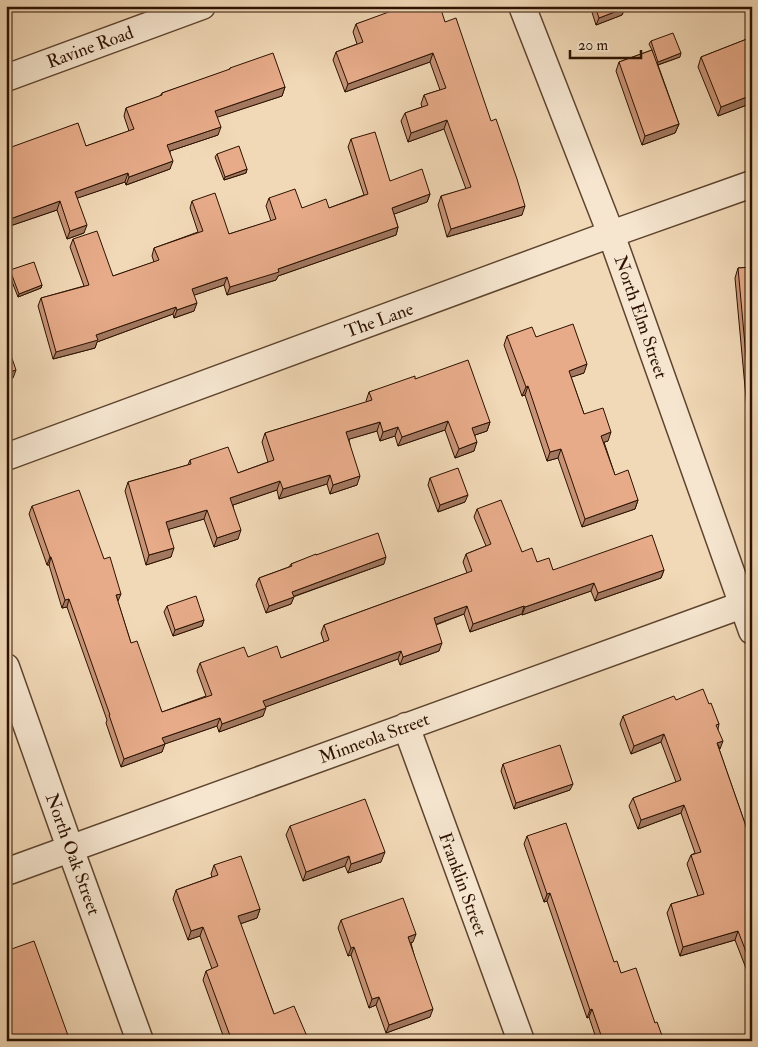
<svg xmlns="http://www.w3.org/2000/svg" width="758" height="1047" viewBox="0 0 758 1047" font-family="'IM FELL Double Pica',serif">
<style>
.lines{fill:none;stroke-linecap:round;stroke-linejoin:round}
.minor-casing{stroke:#5e442e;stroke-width:29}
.minor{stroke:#f6e6d0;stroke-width:26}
.wall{fill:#c79376;stroke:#2d1201}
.shaded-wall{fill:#a27860;stroke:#2d1201}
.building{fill:#e7ab89;stroke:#2d1201}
.labels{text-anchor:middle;stroke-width:4;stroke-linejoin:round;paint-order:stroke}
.street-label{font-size:18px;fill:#2d1201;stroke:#f6e6d0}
</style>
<rect width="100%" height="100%" fill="#f1d8b6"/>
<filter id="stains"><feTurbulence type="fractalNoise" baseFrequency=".004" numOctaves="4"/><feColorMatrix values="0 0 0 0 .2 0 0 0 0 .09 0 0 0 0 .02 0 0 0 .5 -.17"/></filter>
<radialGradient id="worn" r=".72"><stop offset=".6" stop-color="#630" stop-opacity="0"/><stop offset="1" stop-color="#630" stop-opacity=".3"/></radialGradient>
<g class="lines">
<defs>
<path id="minor" d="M522 6 611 234 752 631
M6 78 202 6
M6 457 611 234 752 184
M6 667 70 848 140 1041
M406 726 521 1041
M6 872 742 605"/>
</defs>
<use href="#minor" class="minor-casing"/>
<use href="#minor" class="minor"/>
</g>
<path class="wall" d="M590 6H624L625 8 622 15 596 25Z
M409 7 445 22 522 215 447 237 438 205 441 196 466 189 444 129 408 142 401 121 405 113 422 107 421 104 424 95 440 90 430 62 345 92 333 60 336 52 357 44 353 32 356 24Z
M752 37V103L718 116 698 67 701 57Z
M651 41 680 57 658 65 679 124 675 133 642 145 616 71 619 62 652 50 649 44Z
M230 68 285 87 282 96 217 117 218 135 170 151V169L126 185 125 182 77 198 84 233 67 239 57 210 7 227 6 149 86 146 129 131 124 116 126 108 160 96 162 93 229 70Z
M351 139 390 181 430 194 427 202 394 214 398 227 396 235 278 276 276 280 227 295 224 285 194 295V311L174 318 173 314 97 342 95 348 53 359 38 306 41 298 84 286 70 247 73 239 113 276 154 262 152 256 154 248 198 232 190 208 192 201 229 234 271 221 266 206 269 198 302 208H329L364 195 348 147Z
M217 154 247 169 246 173 224 180 215 157Z
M752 267V420H748L735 278 738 268Z
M10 270 42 285 41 288 18 297 9 274Z
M507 336 536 337 584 373 571 377 584 414 608 441 604 442 615 475 638 500 635 509 582 527 558 458 547 461 525 395 522 396 504 345Z
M415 379 490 422 487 431 475 435 474 451 455 458 445 430 398 446 395 436 380 441 377 431 349 439 357 485 330 494 327 484 279 499 277 490 233 505 238 539 214 547 204 519 169 529 171 557 146 565 125 491 128 482 188 465 190 460 238 473 268 462 262 442 265 433 367 402 366 401 369 392Z
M430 478 465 502 438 512 428 485Z
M32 506 118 602 131 643 162 712 206 696 197 671 200 663 248 657 281 658 324 642 321 633 324 625 467 573 463 562 466 554 486 546 474 517 477 509 522 552 537 562 553 570H664L661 578 595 601 591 591 522 615V614L470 632 464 614 436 625 439 651 400 665 398 659 265 707 263 716 219 732 217 726 164 744 162 752 121 767 106 723 107 720 67 607 62 608 49 565H47L29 514Z
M316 555 384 564 293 597 291 604 266 613 256 585 259 578 289 567 291 564Z
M167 606 204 620 202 626 173 636 164 612Z
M676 700 709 704 719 724 718 729 719 749 749 835 752 834V975L749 976 735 940 680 956 667 913 671 904 698 896 687 864 691 855 695 853 681 813 638 829 629 806 633 798 676 782 661 742 631 754 620 724 623 716Z
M503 764 570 790 514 809 501 771Z
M290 826 381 862 348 873 345 866 303 881 286 835Z
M527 836 655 1023 664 1041H597L589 1017 587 1018 547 901 544 902 524 844Z
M214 865 260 909 257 918 240 924 274 1014 309 1041H225L203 980 206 971 212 969 200 936 188 940 173 899 176 890 212 877 211 874Z
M341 920 413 942 411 943 430 1017 386 1033 376 1005 369 1008 351 955 348 956 338 928Z"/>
<path class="shaded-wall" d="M625 8 622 15 596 25 599 18Z
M433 53 430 62 345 92 348 84Z
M681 53 680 57 657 65 658 62Z
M285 87 282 96 212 119 215 111Z
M752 95V103L718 116 721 107Z
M447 120 444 129 408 142 411 133Z
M679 124 675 133 642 145 645 136Z
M221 127 218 135 164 153 167 145Z
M173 161 170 169 126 185 129 177Z
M247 169 246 173 224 180 225 177Z
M128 173 125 182 72 200 75 192Z
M430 194 427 202 389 216 392 208Z
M60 201 57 210 7 227 10 219Z
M525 206 522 215 447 237 451 229Z
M87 225 84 233 67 239 70 231Z
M398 227 396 235 278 276 276 280 227 295 230 287 278 269Z
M227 277 224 285 189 297 192 289Z
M42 285 41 288 18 297 19 294Z
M197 303 194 311 174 318 177 310Z
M176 307 173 314 97 342 95 348 53 359 56 352 96 335Z
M10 330 7 339H6V332Z
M587 364 584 373 566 379 569 371Z
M16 370 13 378 6 381V373Z
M528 386 525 395 522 396 526 387Z
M751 411 752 420H748Z
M448 421 445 430 398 446 402 437Z
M380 422 377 431 343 441 346 432Z
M490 422 487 431 469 437 472 428Z
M398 427 395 436 380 441 383 432Z
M611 432 608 441 598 444 601 436Z
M477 442 474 451 455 458 459 449Z
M561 449 558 458 547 461 550 452Z
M330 475 327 484 279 499 283 489Z
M360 476 357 485 330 494 333 485Z
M280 481 277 490 227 507 230 498Z
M468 495 465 502 438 512 440 505Z
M638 500 635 509 582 527 585 519Z
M207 510 204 519 163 531 166 522Z
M241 530 238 539 214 547 217 538Z
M174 548 171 557 146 565 149 555Z
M50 557H51L49 565H47Z
M386 557 384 564 289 598 292 592Z
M664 570 661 578 595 601 598 593Z
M594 583 591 591 522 615 525 607Z
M121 594 118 601 116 595Z
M294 597 291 604 266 613 269 606Z
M69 599 67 607 62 608 65 600Z
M467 606 464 614 431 626 434 618Z
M524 606 522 614 470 632 473 624Z
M204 620 202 626 173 636 175 630Z
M442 643 439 651 400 665 403 657Z
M401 651 398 659 260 709 263 701Z
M266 708 263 716 219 732 222 724Z
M220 718 217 726 159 746 162 738Z
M664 734 661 742 631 754 634 746Z
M723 741 720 749 717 743Z
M165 744 162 752 121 767 124 759Z
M573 784 570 790 514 809 516 803Z
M684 805 681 813 638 829 641 820Z
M385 852 381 862 348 873 351 864Z
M349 856 345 866 303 881 306 872Z
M550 893 547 901 544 902 547 894Z
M260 909 257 918 234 926 238 916Z
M203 927 200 936 188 940 191 931Z
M738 931 735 940 680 956 683 947Z
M416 934 413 942 405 945 408 937Z
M354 947 351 955 348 956 351 948Z
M752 968V975L749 976Z
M379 997 376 1005 369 1008 372 999Z
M433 1009 430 1017 386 1033 389 1025Z
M592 1009 589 1017 587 1018 590 1010Z"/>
<path class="building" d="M405 6H409V7L412 6H440L445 22 456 18 491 121 496 119 517 179 525 206 451 229 441 196 471 187 447 120 411 133 405 113 428 105 424 95 446 88 433 53 348 84 336 52 363 42 356 24Z
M595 6H624L625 8 599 18Z
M673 33 681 53 658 62 651 41Z
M752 37V95L721 107 701 57Z
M652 50 679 124 645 136 619 62Z
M273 53 285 87 215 111 221 127 167 145 173 161 129 177 128 173 75 192 87 225 70 231 60 201 10 219 6 209V149L78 123 86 146 134 129 126 108 162 95V93L230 69V68Z
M375 132 390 181 422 169 430 194 392 208 398 227 278 269 279 272 230 287 227 277 192 289 197 303 177 310 176 307 96 335 98 340 56 352 41 298 89 285 73 239 97 231 113 276 159 260 154 248 203 231 192 201 215 193 229 234 276 219 269 198 295 189 302 208 326 199 329 208 368 194 351 139Z
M239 146 247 169 225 177 217 154Z
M34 262 42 285 19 294 10 270Z
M752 267V411H751L738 268Z
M6 319 10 330 6 332Z
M573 324 587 364 569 371 584 414 603 408 611 432 601 436 615 475 628 470 638 500 585 519 561 449 550 452 528 386 526 387 507 336 532 327 536 337Z
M6 341 16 370 6 373Z
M468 360 490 422 472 428 477 442 459 449 448 421 402 437 398 427 383 432 380 422 346 432 360 476 333 485 330 475 283 489 280 481 230 498 241 530 217 538 207 510 166 522 174 548 149 555 128 482 191 464 190 460 228 447 238 473 274 460 265 433 372 400 369 392 415 376V379Z
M458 468 468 495 440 505 430 478Z
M79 490 104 559 110 557 121 594 116 595 131 643 137 641 162 712 212 695 200 663 244 647 248 657 277 646 281 658 329 640 324 625 472 571 466 554 491 544 477 509 501 500 522 552 532 548 537 562 549 558 553 570 652 535 664 570 598 593 594 583 525 607 524 606 473 624 467 606 434 618 442 643 403 657 401 651 263 701 266 708 222 724 220 718 162 738 165 744 124 759 109 715H110L69 599 65 600 51 557H50L32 506Z
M378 533 386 557 292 592 294 597 269 606 259 578 292 566 291 564 316 554V555Z
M196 596 204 620 175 630 167 606Z
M703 689 709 704 711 703 719 724 716 725 723 741 717 743 749 835 752 834V967L738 931 683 947 671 904 704 894 691 855 701 852 684 805 641 820 633 798 681 780 664 734 634 746 623 716 674 696 676 700Z
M560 745 573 784 516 803 503 764Z
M365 799 385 852 351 864 349 856 306 872 290 826Z
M566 823 614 962 617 961 621 973 636 968 655 1023 657 1022 664 1041H603L592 1009 590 1010 550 893 547 894 527 836Z
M241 856 260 909 238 916 274 1014 294 1006 309 1041H232L206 971 218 966 203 927 191 931 176 890 218 875 214 865Z
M403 898 416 934 408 937 433 1009 389 1025 379 997 372 999 354 947 351 948 341 920Z
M34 941 70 1041H6V951Z"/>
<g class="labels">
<g class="street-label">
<text transform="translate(90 47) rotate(-20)" y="6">Ravine Road</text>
<text transform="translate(641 317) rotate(71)" y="6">North Elm Street</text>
<text transform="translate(379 320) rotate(-20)" y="6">The Lane</text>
<text transform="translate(374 738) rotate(-20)" y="6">Minneola Street</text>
<text transform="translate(73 854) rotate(70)" y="6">North Oak Street</text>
<text transform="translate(463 884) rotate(70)" y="6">Franklin Street</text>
</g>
</g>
<rect width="758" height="1047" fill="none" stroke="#f1d8b6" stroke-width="25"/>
<rect x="8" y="8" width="743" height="1032" fill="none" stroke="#2d1201" stroke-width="2.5"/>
<rect x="12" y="12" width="733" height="1022" fill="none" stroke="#2d1201"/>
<path d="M570 50v8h71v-8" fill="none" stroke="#2d1201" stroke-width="2.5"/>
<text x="578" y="50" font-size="15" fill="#2d1201" stroke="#f6e6d0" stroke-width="4" paint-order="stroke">20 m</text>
<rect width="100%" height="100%" filter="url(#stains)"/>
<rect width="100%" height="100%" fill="url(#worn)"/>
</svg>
